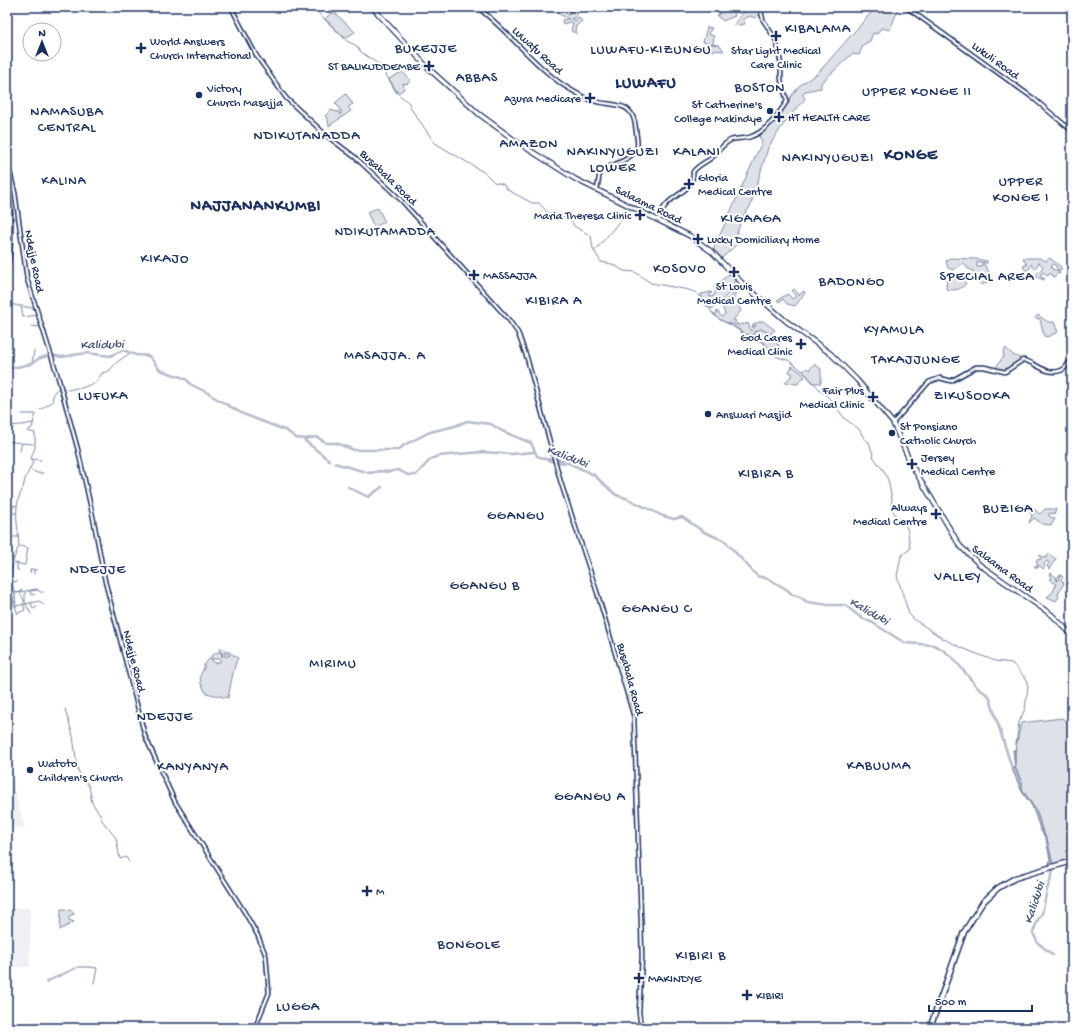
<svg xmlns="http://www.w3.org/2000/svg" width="1079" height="1035" viewBox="0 0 1079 1035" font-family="'Gochi Hand',sans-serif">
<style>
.built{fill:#eff0f4}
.green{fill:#dee1e7;stroke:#7c88a2}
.water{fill:#b5bbca;stroke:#77839f}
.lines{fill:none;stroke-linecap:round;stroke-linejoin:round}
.stream{stroke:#77839f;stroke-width:1}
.canal{stroke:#b5bbca;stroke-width:2}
.river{stroke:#b5bbca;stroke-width:2.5}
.minor-casing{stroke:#1b2f5e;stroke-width:5.5}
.major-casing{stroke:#1b2f5e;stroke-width:6}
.highway-casing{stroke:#1b2f5e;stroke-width:7}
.minor{stroke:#fff;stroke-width:2.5}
.major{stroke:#fff;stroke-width:3.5}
.highway{stroke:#fff;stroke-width:4}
.poi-dot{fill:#1b2f5e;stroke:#fff;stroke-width:1.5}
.labels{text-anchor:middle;stroke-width:4;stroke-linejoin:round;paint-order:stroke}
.poi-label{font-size:12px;fill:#1b2f5e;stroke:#fff;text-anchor:start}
.street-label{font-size:12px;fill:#1b2f5e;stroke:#fff}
.neighbourhood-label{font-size:13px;letter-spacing:1px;fill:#1b2f5e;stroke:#fff}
.water-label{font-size:13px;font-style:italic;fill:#49597e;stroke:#fff}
.quarter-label{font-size:14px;letter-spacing:1px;fill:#1b2f5e;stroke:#fff}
.district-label{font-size:16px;font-weight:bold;letter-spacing:1px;fill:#1b2f5e;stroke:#fff}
</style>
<rect width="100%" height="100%" fill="#fff"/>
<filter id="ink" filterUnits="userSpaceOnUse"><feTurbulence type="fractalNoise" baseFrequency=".025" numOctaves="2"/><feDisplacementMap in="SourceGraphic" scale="8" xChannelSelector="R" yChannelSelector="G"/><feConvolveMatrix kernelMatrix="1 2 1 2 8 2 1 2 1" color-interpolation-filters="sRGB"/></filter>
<g filter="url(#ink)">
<path class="built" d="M7 763 25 828 7 827Z
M7 908H30V967H7Z"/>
<path class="green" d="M556 7H560L562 10 566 9V13L568 15 570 14V11L573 10 571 7H580L575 17 571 19 575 21 578 17 582 21 576 26 575 31 578 34 571 31 573 23 570 22 563 24 562 20 569 19 559 14Z
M736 7 739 13 734 11 735 16 723 21 717 16 722 11 733 10Z
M749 7H759L760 14 754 18 751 16 743 19 745 24 733 26 740 17 741 13 750 11Z
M876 7H899L890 30 881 28 877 34 873 33 870 41 863 45 859 55 852 54 821 83V88L805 91 803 95 805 99 787 119 768 148 750 207 742 217 735 240 738 243 722 258 713 250 762 142 758 134 766 129 800 85 818 73Z
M331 13H335L355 32 345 38 325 19Z
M707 27 712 28 708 34 714 36 713 44H710L719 45 724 51 710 50V44L703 42Z
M402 72 411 80 407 84 403 83 404 89 398 93 389 79Z
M346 94 353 104 348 107 351 111 329 126 328 119 325 116 331 110 337 112 339 111 340 115 342 113 338 106 335 103Z
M378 208 385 222 374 227 367 212Z
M949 258 976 259 987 261V263L977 262V267H981L982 264H984L992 277 985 279 987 283 981 285 973 271 967 268 964 263 953 270 948 268 946 261Z
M1039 258 1046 261 1050 258 1061 267V270H1058L1055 265 1052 264 1051 266 1052 269 1059 271 1060 274 1057 273 1054 277 1050 273 1048 276 1043 272 1041 274V277L1045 279 1043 280 1035 276 1043 267 1039 262 1035 269 1031 264 1030 268 1026 271 1023 266 1027 265 1023 258Z
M731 272 735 279 734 281 735 283 732 287 734 288 735 286H737L712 309 704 303 705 299 702 298 701 294 711 292 712 293 709 295 710 297 714 296 716 290 714 287Z
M964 273 961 278 966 283C962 290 953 291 946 289L947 276 951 279 956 274 960 276V274Z
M794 289 799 295 804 291 805 293 795 306 787 304 783 299 779 302 777 300 788 294 792 299 796 297 792 291Z
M734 293H736L733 297 735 298 728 306 733 302 738 304 741 311 733 320 736 321 733 325 720 320 712 312 716 315 717 311 722 317 725 314 721 304Z
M1038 315 1048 322H1054L1058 332 1047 337 1044 336 1040 319 1035 318Z
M763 321 775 330 768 335 772 336 781 349 776 355 766 345 753 335 745 334 734 326 737 323 738 326 742 323 743 325 748 323 751 331 756 326 755 325 752 328 753 324Z
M1006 348 1013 355 1022 359 1005 371H993L1004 356 1003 352Z
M814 364 821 369V383H813L803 371 807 368 809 370Z
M792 366 801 372 805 377 799 381 798 384 785 383 793 374 789 372Z
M1034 509 1040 514 1045 509H1056L1054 514 1050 513 1048 515 1055 519 1051 525 1042 524 1034 518 1029 523 1032 515 1029 512Z
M1049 554 1056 559 1049 569 1047 566 1049 563 1047 561 1044 564 1045 566 1043 569 1040 566 1037 568 1034 566H1038L1036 560 1041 559 1039 555 1046 558Z
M1051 573 1056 577 1057 581 1059 579 1058 576 1061 575 1063 577 1061 580 1064 583 1058 594 1059 597 1056 601 1047 597 1053 592 1056 584 1050 580 1052 577 1050 575Z
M221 648 225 650V657L230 655 226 653 228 651 238 658C234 664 230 689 228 698L206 693 201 684 200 676 204 668V665L210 658 215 663 220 662V659H212L211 656 217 652H221L222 657 223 654 219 650Z
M1062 718 1072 725V860L1053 865 1047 839 1042 830 1037 812 1022 789V783L1015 767V752L1021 723Z
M61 909C66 909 71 909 74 914L69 916V920L74 922 60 930Z"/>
<path class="water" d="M1013 750H1015V767L1022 783V789L1037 812 1042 830 1047 839 1053 865 1050 862 1048 867 1050 860 1046 839 1040 829 1032 806 1022 792 1011 767 1015 768Z"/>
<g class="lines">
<path class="stream" d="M319 14 347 41 357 46 361 52 381 66 396 92 409 103 411 109 435 143 485 173 494 182 503 184 508 190 532 203H539L549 214 553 212 571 220 574 226 591 236 593 249 601 262 612 264 624 271 635 272 651 283 689 290 697 293 700 296 703 303 709 308 713 314 719 319 734 327 745 335 752 336 766 345 777 357 788 360 803 371 822 392 832 401 844 418 859 429 865 440 869 442 874 458 884 471 888 480 892 499 891 507 898 520 906 526 908 532 910 549 901 556 897 576 909 614 915 620 942 638 962 648 995 661 1012 663 1026 679 1028 687 1025 709 1019 722 1015 751
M12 206 13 214
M594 252 628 211
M28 274V276
M7 276 8 270
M28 277 30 282
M30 284 31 286
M31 288 33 293
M36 302 38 308
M21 306 23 317 38 315
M38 309 40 316
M41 318 46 330
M31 326 40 327
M46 331 48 340
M753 335 754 332 761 329 771 334 781 349 777 355
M49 342 50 347
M51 348 52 352
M53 357 54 362
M32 363 34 351
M56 367 57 368
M57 380 58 382
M62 388 68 390 76 388H82L96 382 102 373 109 371 117 362 130 353
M60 393 62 399
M40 410 52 402 54 392 59 388 60 392
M22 414H35
M34 419 36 414
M22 425 33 423
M7 426 21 425
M7 441 21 443
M7 444 9 432
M20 451 22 443 33 444
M32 459 41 460
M31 470 37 473H43
M23 488 25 479 33 462 31 458 35 448V433L27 431 32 428 34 420
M12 510 14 505 17 506
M7 513H16
M18 531C16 517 15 503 22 490
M18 533 19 546 14 558 10 578 15 593 10 595 18 614
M9 537H18
M7 559 14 558
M15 563 25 565 28 548 20 546
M17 564V570H19
M7 570 12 567
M34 570V574
M30 573 31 569 37 570
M12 583 17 581
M28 591 38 590
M30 591 31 595 35 594
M25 592V602
M15 593 37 589 40 592H43
M16 593 21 592
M18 593 22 590
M20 593 31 614
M15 594 16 607
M15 596 13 599 15 603
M7 597 10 595V590
M31 603 33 609 37 607
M16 606 40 601 43 605
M18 613 25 610 23 603
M65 709 73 736 76 759
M77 761 78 771 89 786 92 803 101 816V819L116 838 120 859 126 857 129 862
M89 967 97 968 94 983"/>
<path class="canal" d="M7 304 33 308
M78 967H89
M46 982 76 968"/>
<path class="river" d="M53 355 61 357 86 353 110 356 123 350 136 355 149 356 160 370 181 377 187 380 190 384 210 394
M7 369 31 364 38 359 50 355
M212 396 243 414 287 431 296 438 305 439 317 437 326 443H336L354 450H399L404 445 430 432 455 426 467 421 491 424 502 431 531 443 537 456 554 462 569 463 594 475 616 495 626 498 663 516 674 519 682 517 704 532 725 541 757 576 769 579 786 589 793 595 800 597 807 602 829 605H845L860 617 873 623 905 643 934 645 943 650 954 659 977 687 989 696 1012 768
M304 440 329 460
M549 459 564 460
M334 463 370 473 380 471 389 472 398 470 408 475H416L431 459 438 456 482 452 512 454 534 452
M348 487 368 497 382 487
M1053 955 1038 943 1033 933 1037 921 1042 914 1047 890 1053 871"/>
<defs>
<path id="minor" d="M231 7 256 55 286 98 327 136 356 158 401 200 509 320 518 333 527 358 561 483 597 592 634 717 641 920 642 957 639 1012 641 1028
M477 7C508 30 531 63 563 85 571 90 581 96 590 100 614 108 634 98 636 131 637 137 638 144 637 149 633 159 609 166 600 171L597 190
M906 7 1033 98 1072 131
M7 160 15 193 27 279 58 377 78 450 93 517 105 581 145 736 175 802 245 913 258 936 266 956 269 993 255 1028
M659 219C661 214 662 209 666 205 675 194 695 189 693 172 697 166 704 163 710 159 718 153 722 144 731 140 737 138 744 139 750 137 766 132 778 115 787 101L781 80V64L776 40 763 20 760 7
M893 423 929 382 940 378 951 381 976 367H984L1005 372 1023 360C1036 362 1047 377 1062 370 1067 368 1068 362 1072 359"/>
<path id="major" d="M372 7 428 68 479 114 517 142 575 179 690 236 712 252 742 283 786 321 831 354 857 380 893 423 911 464 960 546 980 565 1052 615 1072 635
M7 189C13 217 12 241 7 269
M7 203 9 230 7 250"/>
<path id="highway" d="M930 1028 964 932 983 902 998 888 1015 878 1072 861"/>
</defs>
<use href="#minor" class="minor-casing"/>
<use href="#major" class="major-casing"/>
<use href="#highway" class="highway-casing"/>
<use href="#minor" class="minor"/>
<use href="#major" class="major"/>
<use href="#highway" class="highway"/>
</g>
</g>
<g class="poi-dot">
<path d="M774 30h4v4h4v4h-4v4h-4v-4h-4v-4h4z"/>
<path d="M139 42h4v4h4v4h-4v4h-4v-4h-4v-4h4z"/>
<path d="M427 60h4v4h4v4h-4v4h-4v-4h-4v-4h4z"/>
<circle cx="199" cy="95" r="4"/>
<path d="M588 92h4v4h4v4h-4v4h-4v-4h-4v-4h4z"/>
<circle cx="770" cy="111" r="4"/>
<path d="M777 111h4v4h4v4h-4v4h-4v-4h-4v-4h4z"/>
<path d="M687 178h4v4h4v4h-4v4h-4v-4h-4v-4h4z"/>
<path d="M638 209h4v4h4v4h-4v4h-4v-4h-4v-4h4z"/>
<path d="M696 233h4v4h4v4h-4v4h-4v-4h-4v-4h4z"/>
<path d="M732 266h4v4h4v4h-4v4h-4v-4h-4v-4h4z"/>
<path d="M472 269h4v4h4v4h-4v4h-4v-4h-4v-4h4z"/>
<path d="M799 338h4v4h4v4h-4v4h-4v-4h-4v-4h4z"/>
<path d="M871 391h4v4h4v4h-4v4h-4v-4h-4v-4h4z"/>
<circle cx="708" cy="414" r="4"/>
<circle cx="892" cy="433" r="4"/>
<path d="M910 458h4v4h4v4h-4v4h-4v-4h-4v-4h4z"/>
<path d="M934 508h4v4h4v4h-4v4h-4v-4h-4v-4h4z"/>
<circle cx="30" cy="770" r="4"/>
<path d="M365 885h4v4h4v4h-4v4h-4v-4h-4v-4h4z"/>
<path d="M637 972h4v4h4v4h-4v4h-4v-4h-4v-4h4z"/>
<path d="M745 989h4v4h4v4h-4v4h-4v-4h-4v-4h4z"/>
</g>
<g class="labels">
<g class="poi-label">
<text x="150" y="45">World Answers<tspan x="150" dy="14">Church International</tspan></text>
<text x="776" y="54" text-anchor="middle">Star Light Medical<tspan x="776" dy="14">Care Clinic</tspan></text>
<text x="420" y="70" text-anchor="end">ST BALIKUDDEMBE</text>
<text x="207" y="92">Victory<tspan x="207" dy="14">Church Masajja</tspan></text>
<text x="581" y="102" text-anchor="end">Azura Medicare</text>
<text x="762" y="108" text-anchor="end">St Catherine's<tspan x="762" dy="14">College Makindye</tspan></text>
<text x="788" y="121">HT HEALTH CARE</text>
<text x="698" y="181">Gloria<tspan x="698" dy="14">Medical Centre</tspan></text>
<text x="631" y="219" text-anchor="end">Maria Theresa Clinic</text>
<text x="707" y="243">Lucky Domiciliary Home</text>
<text x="483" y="279">MASSAJJA</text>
<text x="734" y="290" text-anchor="middle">St Louis<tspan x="734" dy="14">Medical Centre</tspan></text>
<text x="792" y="341" text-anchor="end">God Cares<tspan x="792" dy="14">Medical Clinic</tspan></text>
<text x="864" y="394" text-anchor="end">Fair Plus<tspan x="864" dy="14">Medical Clinic</tspan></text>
<text x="716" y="418">Answari Masjid</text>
<text x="900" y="430">St Ponsiano<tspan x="900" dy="14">Catholic Church</tspan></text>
<text x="921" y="461">Jersey<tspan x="921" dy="14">Medical Centre</tspan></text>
<text x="927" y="511" text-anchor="end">Always<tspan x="927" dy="14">Medical Centre</tspan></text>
<text x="38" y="767">Watoto<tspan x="38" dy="14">Children's Church</tspan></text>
<text x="376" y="895">M</text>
<text x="648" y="982">MAKINDYE</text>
<text x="756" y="999">KIBIRI</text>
</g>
<g class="street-label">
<text transform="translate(538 50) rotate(43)" y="4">Luwafu Road</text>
<text transform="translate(996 60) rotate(36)" y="4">Lukuli Road</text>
<text transform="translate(389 177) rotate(44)" y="4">Busabala Road</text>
<text transform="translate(649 204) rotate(26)" y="4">Salaama Road</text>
<text transform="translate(35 261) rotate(79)" y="4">Ndejje Road</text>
<text transform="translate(1003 568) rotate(36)" y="4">Salaama Road</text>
<text transform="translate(135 661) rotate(76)" y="4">Ndejje Road</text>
<text transform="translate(631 679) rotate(75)" y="4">Busabala Road</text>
</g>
<g class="neighbourhood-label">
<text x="64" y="184">KALINA</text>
<text x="385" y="235">NDIKUTAMADDA</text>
</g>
<g class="water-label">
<text transform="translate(102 343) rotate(-1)" y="5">Kalidubi</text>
<text transform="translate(568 455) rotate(21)" y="5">Kalidubi</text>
<text transform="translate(870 610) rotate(30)" y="5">Kalidubi</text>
<text transform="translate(1033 902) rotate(-72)" y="5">Kalidubi</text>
</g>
<g class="quarter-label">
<text x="818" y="32">KIBALAMA</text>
<text x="426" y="52">BUKEJJE</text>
<text x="651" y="53">LUWAFU-KIZUNGU</text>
<text x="477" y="81">ABBAS</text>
<text x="760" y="91">BOSTON</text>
<text x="917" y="95">UPPER KONGE II</text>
<text x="67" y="115">NAMASUBA<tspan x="67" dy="16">CENTRAL</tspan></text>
<text x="307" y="139">NDIKUTANADDA</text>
<text x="529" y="147">AMAZON</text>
<text x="613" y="155">NAKINYUGUZI<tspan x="613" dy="16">LOWER</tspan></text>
<text x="697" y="155">KALANI</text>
<text x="828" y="161">NAKINYUGUZI</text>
<text x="1021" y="185">UPPER<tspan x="1021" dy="16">KONGE I</tspan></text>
<text x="751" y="222">KIGAAGA</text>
<text x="165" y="262">KIKAJO</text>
<text x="680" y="272">KOSOVO</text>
<text x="987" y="280">SPECIAL AREA</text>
<text x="852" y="285">BADONGO</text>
<text x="554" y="304">KIBIRA A</text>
<text x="894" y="333">KYAMULA</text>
<text x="385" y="359">MASAJJA. A</text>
<text x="916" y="363">TAKAJJUNGE</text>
<text x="103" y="399">LUFUKA</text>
<text x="972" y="399">ZIKUSOOKA</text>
<text x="766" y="477">KIBIRA B</text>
<text x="1008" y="512">BUZIGA</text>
<text x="516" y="519">GGANGU</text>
<text x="98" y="573">NDEJJE</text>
<text x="958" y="580">VALLEY</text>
<text x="485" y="589">GGANGU B</text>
<text x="657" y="612">GGANGU C</text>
<text x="333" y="667">MIRIMU</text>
<text x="165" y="720">NDEJJE</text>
<text x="879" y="769">KABUUMA</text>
<text x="193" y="770">KANYANYA</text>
<text x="590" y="800">GGANGU A</text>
<text x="469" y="948">BONGOLE</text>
<text x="701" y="959">KIBIRI B</text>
<text x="298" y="1010">LUGGA</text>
</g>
<g class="district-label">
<text x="646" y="87">LUWAFU</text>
<text x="911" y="159">KONGE</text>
<text x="256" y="210">NAJJANANKUMBI</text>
</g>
</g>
<rect width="1079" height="1035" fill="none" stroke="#fff" stroke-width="24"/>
<rect x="12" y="12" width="1055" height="1011" fill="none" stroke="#1b2f5e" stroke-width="1.5" filter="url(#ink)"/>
<g transform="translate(42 42)"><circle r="19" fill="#ffffff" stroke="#a4acbf"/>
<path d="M0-3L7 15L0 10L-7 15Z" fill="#1b2f5e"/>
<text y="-6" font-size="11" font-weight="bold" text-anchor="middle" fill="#1b2f5e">N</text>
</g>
<path d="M929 1005v6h103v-6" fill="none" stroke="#1b2f5e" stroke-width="2"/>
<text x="935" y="1005" font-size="12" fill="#1b2f5e" stroke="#ffffff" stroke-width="3" paint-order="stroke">500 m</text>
</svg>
